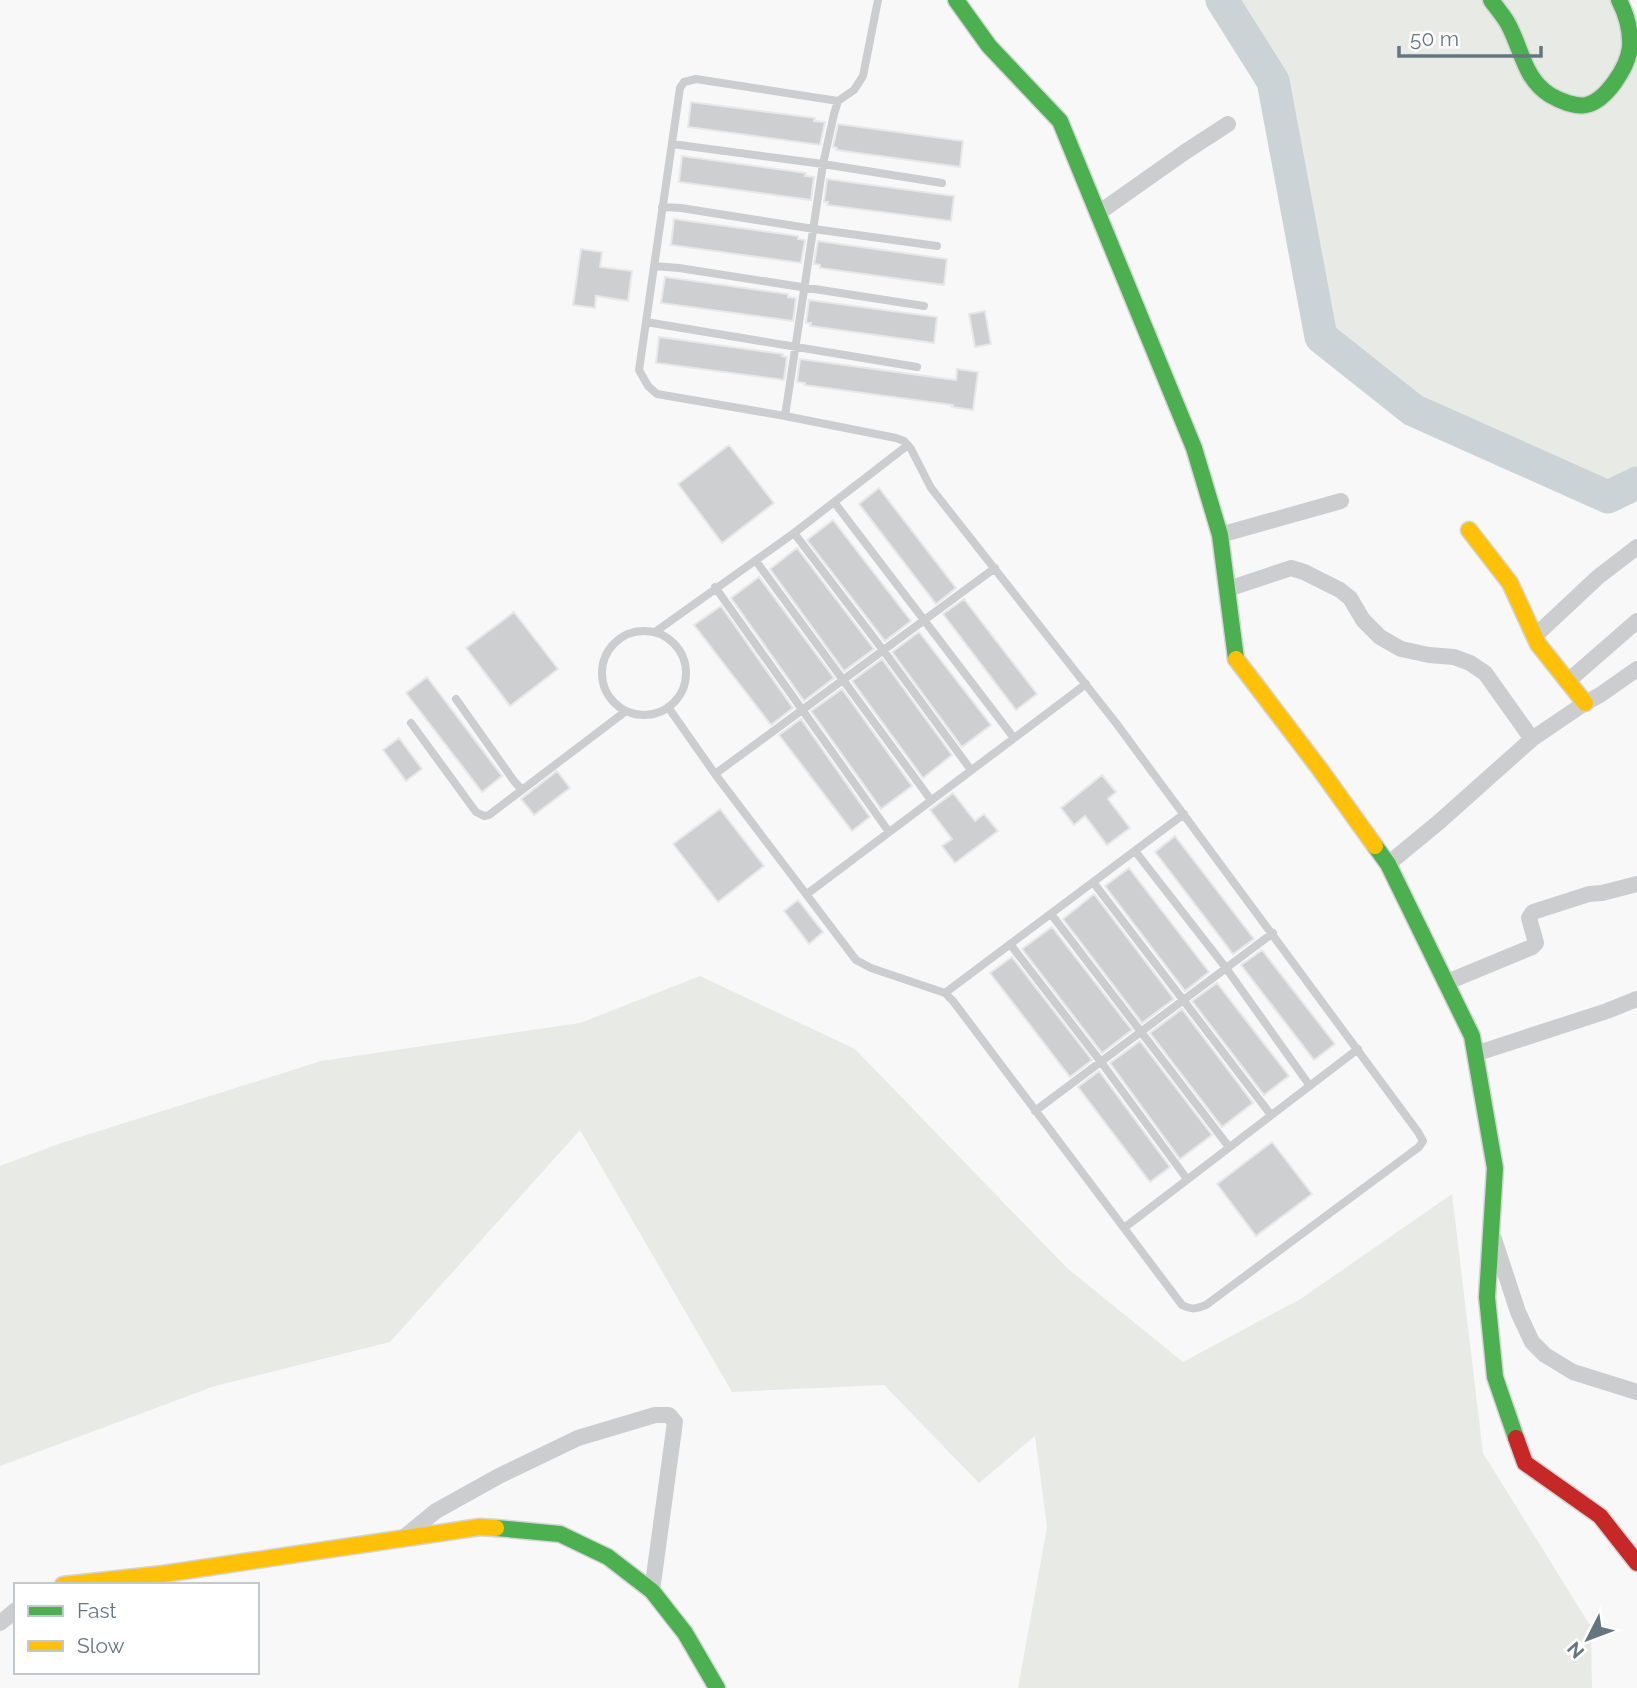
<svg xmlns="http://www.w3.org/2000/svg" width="1637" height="1688" viewBox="0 0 1637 1688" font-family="Raleway,sans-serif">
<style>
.green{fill:#e8eae6}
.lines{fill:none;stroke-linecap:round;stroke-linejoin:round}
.river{stroke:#cbd3d6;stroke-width:33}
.building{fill:#cecfd0;stroke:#e8e8e8;stroke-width:2}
.fast-casing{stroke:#d4d5d6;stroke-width:19}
.slow-casing{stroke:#d4d5d6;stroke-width:19}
.jam-casing{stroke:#d4d5d6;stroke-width:19}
.lane{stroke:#cbcdce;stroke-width:8}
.street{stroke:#cbcdce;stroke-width:16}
.fast{stroke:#4caf50;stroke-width:16}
.slow{stroke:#ffc107;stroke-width:16}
.jam{stroke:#c62828;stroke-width:16}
</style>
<rect width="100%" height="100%" fill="#f8f8f8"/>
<path class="green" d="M1222 0H1618L1637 15V483L1608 497 1413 410 1321 337 1273 81Z
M700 976 855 1049 1067 1268 1183 1362 1302 1298 1452 1194 1483 1453 1591 1627 1592 1688H1018L1047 1527 1035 1436 979 1483 884 1385 732 1392 580 1130 390 1342 215 1386 0 1466V1166L61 1143 321 1061 580 1023Z"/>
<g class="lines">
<path class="river" d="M1222 0 1273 81 1321 337 1413 410 1608 497 1637 483"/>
</g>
<path class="building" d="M691 102 815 118 814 121 825 122 820 145 688 127Z
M838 124 963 141 960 167 836 150 837 148 833 147Z
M682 156 806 173 805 176 814 177 811 200 679 182Z
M827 179 954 196 951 221 827 205 828 202H824Z
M674 219 798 236V239L805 240 801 263 671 245Z
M818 241 947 259 944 285 820 268V265L814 264Z
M581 249 602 252 600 267 632 271 628 301 596 296 595 308 573 305Z
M665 277 788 294V297L796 298 793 321 661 303Z
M809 300 937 317 934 343 810 326 811 323H806Z
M985 311 991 344 975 347 969 314Z
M659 337 783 354 782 356 787 357 784 380 656 363Z
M800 359 956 380 957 369 978 372 973 410 952 407 953 405 804 385 805 383 797 382Z
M729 445 774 503 722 543 678 484Z
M879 488 956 588 936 604 859 504Z
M833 520 911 621 885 641 807 540Z
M797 548 874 649 844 671 770 569Z
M759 577 834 678 804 701 731 598Z
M964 599 1037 694 1016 710 943 614Z
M721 606 793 708 771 725 694 625Z
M514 612 558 669 510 706 466 648Z
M919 632 991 725 962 747 892 652Z
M882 659 952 755 923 778 852 681Z
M427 677 502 776 482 792 406 693Z
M842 689 912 786 881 809 811 711Z
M801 719 870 817 852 831 779 735Z
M399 738 422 769 406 781 383 750Z
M557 771 570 788 534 815 521 799Z
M1102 775 1116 792 1108 799 1130 828 1107 845 1085 816 1074 825 1061 808Z
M953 793 975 821 984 814 998 831 955 863 942 846 952 839 930 810Z
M720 809 764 866 718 902 673 844Z
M1175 836 1254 939 1233 954 1155 852Z
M1129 868 1209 972 1185 991 1105 886Z
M1094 894 1174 999 1142 1023 1063 919Z
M798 900 823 932 809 944 784 911Z
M1052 927 1132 1030 1102 1053 1022 949Z
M1262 950 1335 1044 1314 1060 1241 965Z
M1012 957 1092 1060 1070 1077 990 973Z
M1217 983 1289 1076 1264 1095 1192 1001Z
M1182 1009 1253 1103 1222 1127 1150 1033Z
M1140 1041 1212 1135 1180 1159 1110 1063Z
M1099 1071 1170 1167 1150 1182 1078 1087Z
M1272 1142 1312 1194 1256 1236 1217 1184Z"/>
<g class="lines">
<defs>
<path id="fast" d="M956 0 989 46 1060 121 1194 448 1220 535 1236 659
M1491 0C1496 7 1502 14 1507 22 1522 48 1523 78 1550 95 1560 101 1575 107 1586 105 1606 101 1628 67 1630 47 1631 31 1626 14 1619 0
M1375 846 1388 864 1472 1036 1495 1168 1487 1297 1495 1377 1516 1438
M496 1528 560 1534 608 1557 652 1591 685 1633 717 1688"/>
<path id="slow" d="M1469 530 1510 583 1538 644 1585 703
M1236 659 1319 768 1375 846
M63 1585 163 1574 480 1527 496 1528"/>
<path id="jam" d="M1516 1438 1525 1463 1600 1516 1637 1563"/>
</defs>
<use href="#fast" class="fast-casing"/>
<use href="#slow" class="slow-casing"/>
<use href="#jam" class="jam-casing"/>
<path class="lane" d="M672 144 823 164 942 183
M662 207 681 208 814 229 937 246
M654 266 679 268 924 306
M646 322 917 367
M785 416 823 164 834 114 838 101 854 90 863 76 878 0
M834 502 1014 738
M794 533 883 650 971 770
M756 561 931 800
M715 587 889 832
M602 673a42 42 0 1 1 84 0a42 42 0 1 1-84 0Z
M655 632 794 533 908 445
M456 699 514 781 522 790 626 711
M668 707 715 774 856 960 871 968 945 993 953 1001 1182 1305C1192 1310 1196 1309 1206 1305L1419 1147 1423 1141 1418 1132 1116 723 931 488 911 449 904 441 896 438 785 416 657 394 648 386 639 370 680 88 684 82 696 79 838 101
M411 723 476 812 484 816 489 815 522 790
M715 774 995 568
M1135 851 1226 968 1310 1086
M1093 882 1271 1115
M807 894 1086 684
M1051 914 1229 1147
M1010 944 1101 1062 1187 1179
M945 993 1184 814
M1035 1111 1273 933
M1124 1228 1358 1049"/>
<path class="street" d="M1097 214 1185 152 1228 124
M1220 535 1341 501
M1228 589 1291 568 1304 572 1340 590 1350 598 1363 620 1380 637 1401 649 1429 655 1454 657 1470 663 1485 673 1532 739
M1535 636 1598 577 1637 547
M1567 682 1637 621
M1388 864 1439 822 1532 739 1585 703 1600 695 1637 669
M1445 983 1532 947 1536 943 1529 918 1533 912 1589 894 1602 893 1637 884
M1475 1054 1607 1011 1637 999
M1494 1239 1518 1312 1532 1342 1545 1355 1573 1372 1637 1392
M403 1538 436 1511 499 1476 578 1438 655 1415H669L675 1422 652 1591
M0 1623 16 1610"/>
<use href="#fast" class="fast"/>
<use href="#slow" class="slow"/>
<use href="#jam" class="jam"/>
</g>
<rect x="14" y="1583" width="245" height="91" fill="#ffffff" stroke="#c2c8cc" stroke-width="2"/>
<rect x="28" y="1606" width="35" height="10" fill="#4caf50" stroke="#c2c8cc" stroke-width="2"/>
<text x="77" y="1618" font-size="21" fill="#667680">Fast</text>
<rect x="28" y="1641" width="35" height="10" fill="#ffc107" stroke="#c2c8cc" stroke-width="2"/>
<text x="77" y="1653" font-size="21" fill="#667680">Slow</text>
<g transform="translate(1588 1639) rotate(228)" stroke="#ffffff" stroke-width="5" paint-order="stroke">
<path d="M0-5L12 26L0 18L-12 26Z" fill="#667680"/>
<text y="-10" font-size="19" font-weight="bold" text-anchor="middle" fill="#667680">N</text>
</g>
<path d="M1399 46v10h142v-10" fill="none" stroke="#667680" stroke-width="3.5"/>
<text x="1410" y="46" font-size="21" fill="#667680" stroke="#ffffff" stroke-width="5" paint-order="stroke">50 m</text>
</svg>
